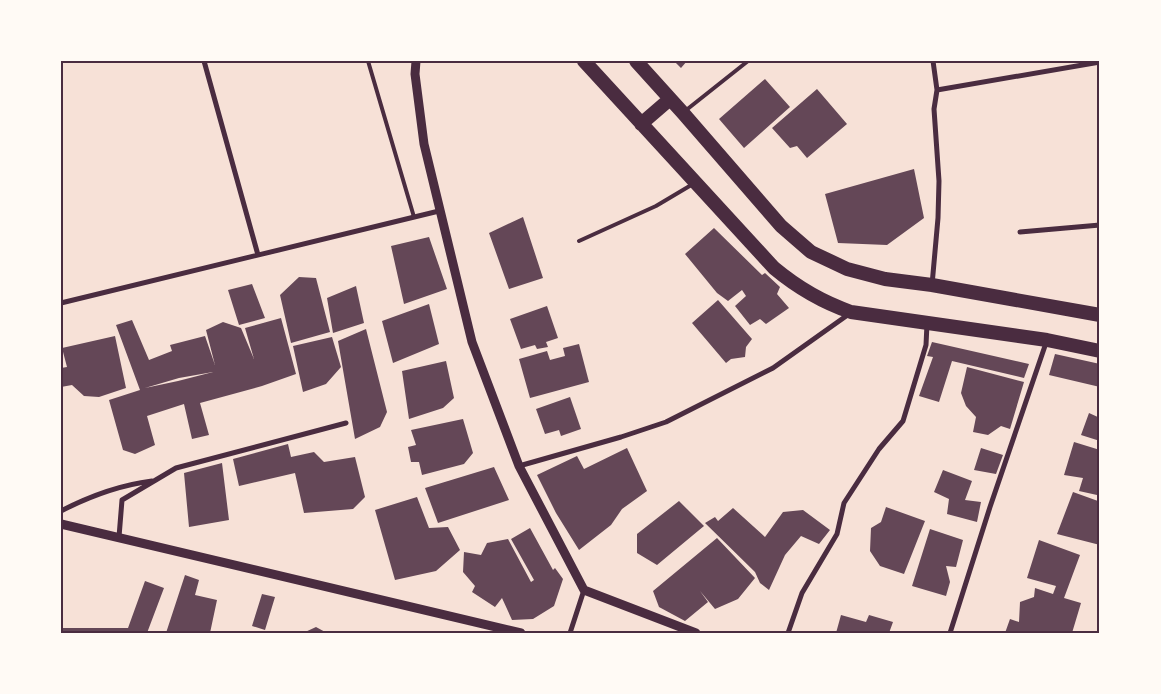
<svg xmlns="http://www.w3.org/2000/svg" width="1161" height="694" viewBox="0 0 1161 694" font-family="Overpass,sans-serif">
<style>
.building{fill:#644757;fill-rule:evenodd}
.lines{fill:none;stroke-linecap:round;stroke-linejoin:round}
.service{stroke:#4a2c40;stroke-width:4}
.minor{stroke:#4a2c40;stroke-width:5}
.tertiary{stroke:#4a2c40;stroke-width:9}
.trunk{stroke:#4a2c40;stroke-width:14}
.neatline{fill:none;stroke:#4a2c40;stroke-width:2}
</style>
<rect width="100%" height="100%" fill="#f7e1d7"/>
<path class="building" d="M674 61H687L681 68Z
M765 79 790 107 744 148 719 119Z
M817 89 847 124 807 158 797 146 790 148 772 128Z
M914 169 924 218 887 245 838 243 825 194Z
M523 217 543 278 509 289 489 233Z
M714 228 762 275 765 273 780 287 777 294 789 308 766 324 760 319 750 325 735 306 746 296 742 290 728 301 717 293 685 254Z
M429 237 447 289 404 304 391 246Z
M299 277 316 278 330 332 291 343 280 295Z
M252 284 265 318 239 325 228 290Z
M356 286 364 323 333 333 327 298Z
M718 300 752 339 746 347 745 357 731 359 726 363 692 323Z
M429 304 439 344 393 363 382 321Z
M547 306 558 338 546 342 548 347 537 349 535 345 521 349 510 319Z
M281 318 296 374 262 386 200 403 209 435 192 439 184 404 147 416 155 445 135 454 123 450 109 400 140 390 116 325 132 320 149 360 172 351 170 345 205 336 215 365 206 330 223 322 241 328 254 359 245 328ZM213 372 178 381 145 388 179 378Z
M366 329 387 412 380 427 355 439 338 341Z
M115 336 126 388 99 397 84 396 72 385 61 387V368L67 367 62 348Z
M332 337 341 367 326 384 303 392 293 346Z
M932 342 1029 364 1024 378 952 361 939 402 919 396 933 357 927 356Z
M579 344 589 382 530 398 519 359 547 351 550 360 565 356 563 348Z
M1055 354 1100 364V387L1049 375Z
M446 361 454 398 443 408 409 419 402 371Z
M967 367 1024 382 1010 429 1001 426 988 435 973 432 976 417 966 406 961 393Z
M570 397 581 429 561 436 559 430 545 434 536 409Z
M1089 413 1100 418V441L1081 435Z
M463 419 473 453 464 464 422 475 419 462H411L408 447 416 445 411 430Z
M1074 442 1100 450V489L1097 495 1079 491 1083 478 1064 475Z
M288 444 291 457 314 452 324 462 355 457 365 497 353 509 304 513 295 473 239 486 233 459Z
M627 448 647 491 622 509 611 525 579 550 556 513 537 475 577 456 584 469Z
M981 448 1003 455 996 474 974 470Z
M222 463 229 520 189 527 184 473Z
M494 467 509 500 438 523 425 488Z
M943 470 972 481 965 500 981 502 977 522 947 514 949 499 934 492Z
M1073 492 1098 501 1100 499V545L1057 534Z
M417 497 429 528 448 527 460 550 436 571 395 580 375 510Z
M679 501 704 526 657 565 637 553V534Z
M886 507 925 521 904 574 880 566 870 551 871 528 881 522Z
M733 508 765 537 783 512 803 510 830 530 819 544 801 536 785 555 769 590 760 583 755 572 705 523 715 517 718 521Z
M530 528 553 570 555 568 563 579 554 606 533 619 512 620 502 598 495 607 472 592 475 586 463 572 464 552 481 555 487 543 508 539 531 582 534 580 511 539Z
M930 529 963 540 956 567 946 566 950 582 946 596 912 586Z
M717 538 755 578 738 599 715 609 700 591 708 602 685 621 659 607 653 591Z
M1039 540 1080 555 1064 598 1081 603 1072 633H1005L1010 619 1019 622 1020 602 1034 597 1035 588 1053 594 1056 586 1027 578Z
M185 575 199 580 195 595 217 600 210 633H166Z
M145 581 164 588 147 633H61V628H128Z
M262 594 275 597 265 630 252 626Z
M841 615 866 622 869 615 893 622 889 633H836Z
M316 627 327 633H303Z"/>
<g class="lines">
<path class="service" d="M368 61 414 217
M685 111 748 61
M579 241 656 206 693 184"/>
<path class="minor" d="M204 61 258 255
M937 90 1100 62
M1020 232 1100 225
M932 285 938 218 939 181 934 109 937 90 933 61
M61 303 439 211
M519 466 621 437 666 422 773 368 849 314
M61 511C90 496 120 485 152 481
M119 537 122 500 176 468 346 423
M570 633 584 590
M788 633 802 593 837 534 844 503 879 449 903 421 926 345 927 324
M950 633 990 507 1047 340"/>
<path class="tertiary" d="M416 61 415 74 424 144 472 342 519 466 584 590 696 633
M61 524 521 633"/>
<path class="trunk" d="M584 61 774 268C798 288 822 302 851 312L1047 340 1100 351
M636 61 683 113 781 226 811 252 847 269 885 279 932 285 1100 315
M641 124 670 99"/>
</g>
<rect width="1161" height="694" fill="none" stroke="#fffaf5" stroke-width="125"/>
<rect x="62" y="62" width="1036" height="570" class="neatline"/>
</svg>
